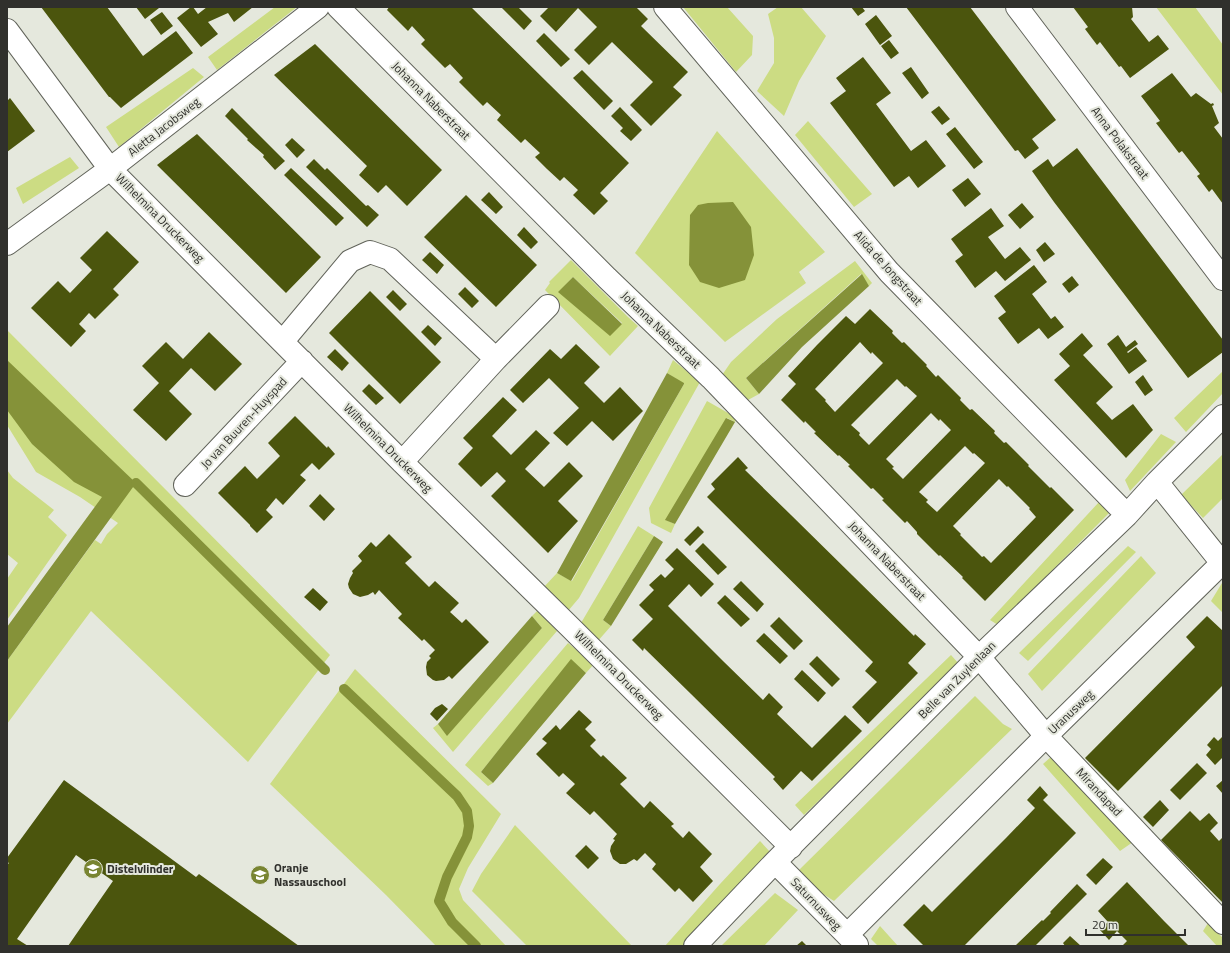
<svg xmlns="http://www.w3.org/2000/svg" width="1230" height="953" viewBox="0 0 1230 953" font-family="'Titillium Web',sans-serif">
<style>
.green{fill:#ccdc83;fill-rule:evenodd}
.water{fill:#859239}
.lines{fill:none;stroke-linecap:round;stroke-linejoin:round}
.stream{stroke:#859239;stroke-width:10}
.building{fill:#4b550d;fill-rule:evenodd}
.pedestrian-casing{stroke:#61635a;stroke-width:24}
.minor-casing{stroke:#61635a;stroke-width:24}
.pedestrian{stroke:#fff;stroke-width:22}
.minor{stroke:#fff;stroke-width:22}
.labels{text-anchor:middle;stroke-width:4;stroke-linejoin:round;paint-order:stroke}
.street-label{font-size:12px;fill:#30302c;stroke:#e5e8dd}
.poi-label{font-size:12px;font-weight:bold;fill:#30302c;stroke:#e5e8dd;text-anchor:start}
</style>
<rect width="100%" height="100%" fill="#e5e8dd"/>
<path class="green" d="M275 7H297L217 70 208 57Z
M683 7H727L753 36 752 55 736 72Z
M778 7H801L826 36 799 81 784 116 757 91 774 63V38L768 14Z
M1156 7H1195L1223 45V95Z
M193 68 204 77 119 147 106 127Z
M808 121 872 194 854 207 795 135Z
M717 131 825 252 799 272 806 283 725 342 635 253Z
M70 157 79 168 23 204 16 188Z
M571 260 628 317 638 326 610 356 545 290 550 283 549 282ZM573 277 622 323V324L559 292Z
M855 261 872 283 869 286 861 274 746 378 759 394 748 400 720 378 731 362 777 319Z
M7 330 330 655 248 762 91 611 7 724V661L95 540 101 544 107 534 118 523 80 497 36 472 7 425Z
M673 360 700 382 579 598 568 611 543 588 557 573 572 581 684 384 667 373Z
M1223 371V393L1186 432 1174 418Z
M707 401 737 418 735 422 727 418 666 520 675 524 671 533 651 523 649 508Z
M1161 434 1176 442 1130 491 1125 480Z
M1223 454V498L1203 518 1181 495Z
M7 470 13 478 54 510 48 517 67 535 7 620V579L18 563 7 554Z
M1099 502 1109 513 998 625 990 620Z
M638 526 654 536 603 620 611 626 597 642 581 623Z
M1128 546 1136 552 1028 661 1019 653Z
M1141 556 1156 573 1042 691 1028 674Z
M1222 583 1223 584V613L1211 601Z
M538 610 557 631 453 752 433 728 438 724 447 735 542 628 532 616Z
M568 643 594 664 586 673 571 660 481 772 493 783 488 786 465 765Z
M951 655 959 664 804 815 795 805Z
M355 669 501 814 468 868 459 889 463 900 506 946H436L386 895 270 784Z
M975 696 1003 724 1012 729 834 901 823 894 799 870Z
M1052 756 1133 842 1120 851 1043 764Z
M515 825 632 946H527L472 891 481 874Z
M760 841 771 853 683 946H665L720 884Z
M775 893 798 910 764 946H721Z
M1208 923 1223 938V946H1217L1203 931Z
M880 926 898 946H878L871 939Z"/>
<path class="water" d="M733 202 751 227 754 255 745 280 719 288 700 282 689 265 690 215 698 205 708 203Z
M862 274 869 286 802 347 759 394 746 378Z
M573 277 622 324 610 336 558 292Z
M7 360 136 483 7 661V627L102 497 74 482 32 444 7 410Z
M667 373 684 383V384L571 581 557 573Z
M726 418 735 422 675 524 665 520Z
M654 536 663 542 611 626 603 620Z
M532 616 542 628 447 736 438 724Z
M571 659 586 673 493 783 481 772Z"/>
<g class="lines">
<path class="stream" d="M136 483 325 670
M344 689 457 796 467 811 469 826 467 837 447 877 439 901 452 922 476 946"/>
</g>
<path class="building" d="M41 7H107L143 56 176 31 193 53 121 108 110 97H109Z
M136 7H158L159 8 145 19Z
M191 7H193L198 14 207 7H253L234 22 228 13 208 22 218 34 201 47 177 18Z
M389 7H471L629 163 600 193 608 201 594 215 573 195 578 190 564 177 560 181 547 169 535 157 540 153 525 139 521 143 497 120 501 115 487 102 483 106 459 82 463 78 450 64 445 68 421 44 425 40 412 26 408 31 387 10Z
M501 7H518L532 21 524 30Z
M549 7H636L648 19 641 26 688 72 673 87 682 95 651 126 630 105 653 82 612 42 589 65 574 50 597 27 578 8 556 32 540 16Z
M851 7H862L865 11 858 16Z
M906 7H970L1056 120 1032 139 1039 148 1025 159 1018 150 1015 151Z
M1073 7H1132L1133 17 1131 19 1149 42 1158 35 1169 49 1130 78 1121 66 1119 67 1100 42 1097 45 1085 29 1088 27Z
M162 12 173 26 161 35 150 20Z
M876 15 892 36 880 45 865 24Z
M544 33 570 59 561 67 536 41Z
M889 40 899 53 891 59 881 46Z
M315 44 442 170 407 206 386 185 378 193 359 175 367 166 274 75Z
M863 57 891 93 876 104 911 151 926 140 946 166 918 188 909 176 894 187 830 103 846 91 836 78Z
M911 67 929 93 922 99 902 73Z
M582 70 613 101 604 110 573 78Z
M1172 73 1191 97 1196 93 1211 104 1213 103 1214 105 1212 106 1219 123 1214 127 1223 139V204L1212 189 1209 192 1197 176 1200 174 1182 151 1179 153 1156 123 1160 121 1141 96Z
M10 98 35 131 7 152V101Z
M939 106 950 119 942 125 931 112Z
M620 107 642 130 631 141 620 131 623 128 611 116Z
M232 108 285 161 275 170 263 157 264 155 247 140 248 139 225 116Z
M955 127 983 162 974 169 946 134Z
M197 134 321 257 286 293 157 165Z
M292 138 305 150 297 158 285 145Z
M1077 148 1223 340V352L1188 378 1054 202 1032 171 1048 159 1053 167Z
M314 159 325 170 327 168 366 206 368 205 379 215 367 227 306 167Z
M291 168 344 218 336 226 284 175Z
M968 178 981 194 965 207 952 190Z
M489 192 503 207 496 214 481 200Z
M466 195 537 265 496 307 424 237Z
M1022 203 1034 217 1020 229 1008 215Z
M991 208 1004 226 988 237 1005 259 1020 247 1031 260 1005 281 996 271 975 288 955 261 963 255 951 239Z
M524 227 538 242 531 249 517 235Z
M107 231 139 262 113 289 119 295 95 319 89 313 79 324 86 331 71 347 31 308 58 281 70 293 92 270 80 258Z
M1045 242 1055 254 1044 262 1036 250Z
M430 252 444 265 437 274 422 260Z
M1034 265 1047 282 1032 294 1051 319 1055 316 1064 327 1048 339 1039 328 1018 344 998 318 1006 312 994 296Z
M1072 276 1079 285 1069 293 1062 284Z
M465 287 479 301 472 308 458 294Z
M393 290 407 304 400 311 386 297Z
M370 291 441 362 400 404 329 333Z
M870 309 893 331 892 333 902 343 904 342 927 365 926 366 936 377 938 375 961 398 960 400 970 410 972 409 995 431 994 433 1004 443 1006 442 1029 465 1028 466 1050 488 1051 487 1074 510 985 601 962 578 963 577 940 555 939 556 917 534V532L907 521 905 523 882 500 884 499 873 488 871 489 848 466 850 465 839 455 838 456 814 433 816 432 805 421 804 423 781 400 796 384 788 376 817 345 846 316 855 324ZM860 342 871 354 872 352 883 363 835 412 825 401 826 400 815 389ZM897 379 905 387 906 386 917 396 869 445 859 435 860 433 851 425ZM931 413 939 421 940 419 951 430 903 479 892 468 894 467 886 459ZM965 446 973 454 974 453 985 463 937 512 926 502 928 500 919 492ZM999 479 1007 487 1008 486 1030 508 1029 509 1036 517 991 563 984 556 982 557 960 535 961 534 953 526Z
M428 325 442 338 435 346 421 332Z
M209 332 242 364 215 391 191 368 169 391 192 414 166 441 133 410 159 383 142 366 166 342 183 359Z
M1082 333 1093 346 1083 355 1113 387 1096 403 1112 420 1133 404 1153 430 1126 458 1054 380 1070 366 1059 354Z
M1118 335 1126 347 1135 340 1138 344 1127 352 1128 353 1136 347 1147 361 1129 374 1107 344Z
M576 344 600 367 584 383 604 403 620 387 643 411 613 441 592 421 567 446 553 433 579 408 549 378 523 403 510 390 550 349 561 359Z
M335 349 349 363 342 371 327 357Z
M1143 375 1153 390 1145 396 1135 382Z
M369 384 384 398 376 405 362 391Z
M503 397 517 410 492 436 511 455 536 430 550 443 525 469 544 487 569 462 583 476 558 501 578 521 548 553 491 496 506 481 497 472 481 487 458 464 473 448 463 438Z
M295 416 327 448 328 446 335 454 319 470 312 463 300 475 306 480 283 505 276 498 266 510 273 517 257 533 250 526V525L218 493 245 466 257 479 280 456 268 443Z
M738 457 748 468 745 470 791 515 914 636 915 634 926 644 908 663 918 673 868 724 852 707 877 682 865 671 873 662 707 497 715 489 711 484Z
M320 494 335 509 324 521 309 506Z
M698 526 704 532 690 546 684 540Z
M389 534 412 557 405 563 429 587 435 581 459 603 450 612 462 623 466 619 489 642 452 679 449 676 444 680 436 681 433 680 427 675 426 667 427 662 431 658 429 656 435 650 424 639 422 641 398 618 402 614 379 590 375 595 373 592 368 595 360 597 353 594 349 588 348 584 350 578 353 573 352 571 362 561 358 556 371 542 376 547Z
M703 543 727 567 718 575 695 551Z
M677 548 714 584 701 597 689 584 668 606 723 661 763 700 769 693 783 707 777 714 812 748 845 715 862 731 812 781 801 771 783 790 773 779 775 777 691 694 644 648 643 651 632 640 653 619 639 605 654 590 649 585 661 574 665 578 674 569 665 560Z
M741 581 764 604 757 612 733 589Z
M313 588 328 602 320 611 304 597Z
M725 595 750 619 741 627 717 603Z
M1207 616 1223 631V685L1118 791 1085 758 1195 647 1186 637Z
M779 617 803 641 794 650 770 626Z
M764 633 788 656 780 664 756 641Z
M817 656 840 679 832 687 809 664Z
M802 670 826 693 818 702 794 679Z
M442 704 448 709 437 721 430 714 435 708Z
M579 710 592 722 585 729 596 740 590 746 601 757 603 755 627 778 620 784 644 808 650 801 674 824 671 826 683 838 689 831 712 854 700 867 713 881 693 902 679 888 675 892 652 869 656 864 645 853 637 861 634 859 626 864H620L613 859 610 851 611 846 615 840 613 839 617 834 594 811 590 815 566 793 575 784 563 773 559 777 536 754 547 743 542 739 556 725 560 730Z
M1223 736V757L1215 765 1206 755 1211 749 1207 745 1214 737 1218 741Z
M1197 763 1207 773 1180 800 1170 790Z
M64 780 196 877 199 874 299 946H68L113 881 76 855 17 939 28 946H7V865L9 863 7 862V858Z
M1223 780V794L1216 786Z
M1040 786 1048 795 1043 800 1076 833 964 946H924L903 925 924 904 932 912 1006 838 1035 808 1027 800Z
M1160 800 1169 810 1153 827 1143 817Z
M1190 811 1200 821 1209 813 1218 823 1210 831 1219 841 1223 837V903L1161 840Z
M586 845 599 858 588 869 575 856Z
M1103 858 1113 867 1096 885 1086 875Z
M1127 882 1164 921 1189 946H1122L1127 941 1117 931 1109 940 1100 930 1108 922 1098 911Z
M1077 884 1087 894 1035 946H1015L1042 920 1043 921 1051 913 1050 912Z
M1070 936 1081 946H1065L1063 943Z
M802 941 807 946H796Z"/>
<g class="lines">
<defs>
<path id="pedestrian" d="M1046 736 1223 923"/>
<path id="minor" d="M338 7 607 278 711 378 979 657 1046 736
M665 7 889 272 1127 515
M1017 7 1223 279
M7 30 110 169 402 462 570 627 791 847
M7 244 110 169 318 7
M283 341 350 261 370 252 390 259 496 359
M402 462 496 359 548 306
M185 485 302 361
M775 862 857 945
M847 935 1046 736 1222 563 1157 482
M695 946 775 862 979 657 1127 515 1157 482 1223 416"/>
</defs>
<use href="#pedestrian" class="pedestrian-casing"/>
<use href="#minor" class="minor-casing"/>
<use href="#pedestrian" class="pedestrian"/>
<use href="#minor" class="minor"/>
</g>
<defs>
<symbol id="school-disc" viewBox="-11 -11 22 22"><circle r="9.5" fill="#788431" stroke="#e5e8dd"/><path d="M0-5L7-2L0 1L-7-2ZM-4 1L0 2.5L4 1V4Q0 6-4 4Z" fill="#fff"/></symbol>
</defs>
<g fill-rule="evenodd">
<use href="#school-disc" x="82" y="858" width="22" height="22"/>
<use href="#school-disc" x="249" y="864" width="22" height="22"/>
</g>
<g class="labels">
<g class="street-label">
<text transform="translate(431 101) rotate(45)" y="4">Johanna Naberstraat</text>
<text transform="translate(164 127) rotate(-38)" y="4">Aletta Jacobsweg</text>
<text transform="translate(1120 143) rotate(53)" y="4">Anna Polakstraat</text>
<text transform="translate(160 218) rotate(45)" y="4">Wilhelmina Druckerweg</text>
<text transform="translate(888 268) rotate(48)" y="4">Alida de Jongstraat</text>
<text transform="translate(661 330) rotate(44)" y="4">Johanna Naberstraat</text>
<text transform="translate(244 423) rotate(-47)" y="4">Jo van Buuren-Huyspad</text>
<text transform="translate(388 448) rotate(45)" y="4">Wilhelmina Druckerweg</text>
<text transform="translate(887 561) rotate(46)" y="4">Johanna Naberstraat</text>
<text transform="translate(619 675) rotate(45)" y="4">Wilhelmina Druckerweg</text>
<text transform="translate(957 680) rotate(-45)" y="4">Belle van Zuylenlaan</text>
<text transform="translate(1071 712) rotate(-44)" y="4">Uranusweg</text>
<text transform="translate(1099 792) rotate(47)" y="4">Mirandapad</text>
<text transform="translate(816 904) rotate(46)" y="4">Saturnusweg</text>
</g>
<g class="poi-label">
<text x="274" y="872">Oranje<tspan x="274" dy="14">Nassauschool</tspan></text>
<text x="107" y="873">Distelvlinder</text>
</g>
</g>
<rect width="1230" height="953" fill="none" stroke="#30302c" stroke-width="16"/>
<path d="M1086 929v6h99v-6" fill="none" stroke="#30302c" stroke-width="2"/>
<text x="1092" y="929" font-size="12" fill="#30302c" stroke="#e5e8dd" stroke-width="3" paint-order="stroke">20 m</text>
</svg>
